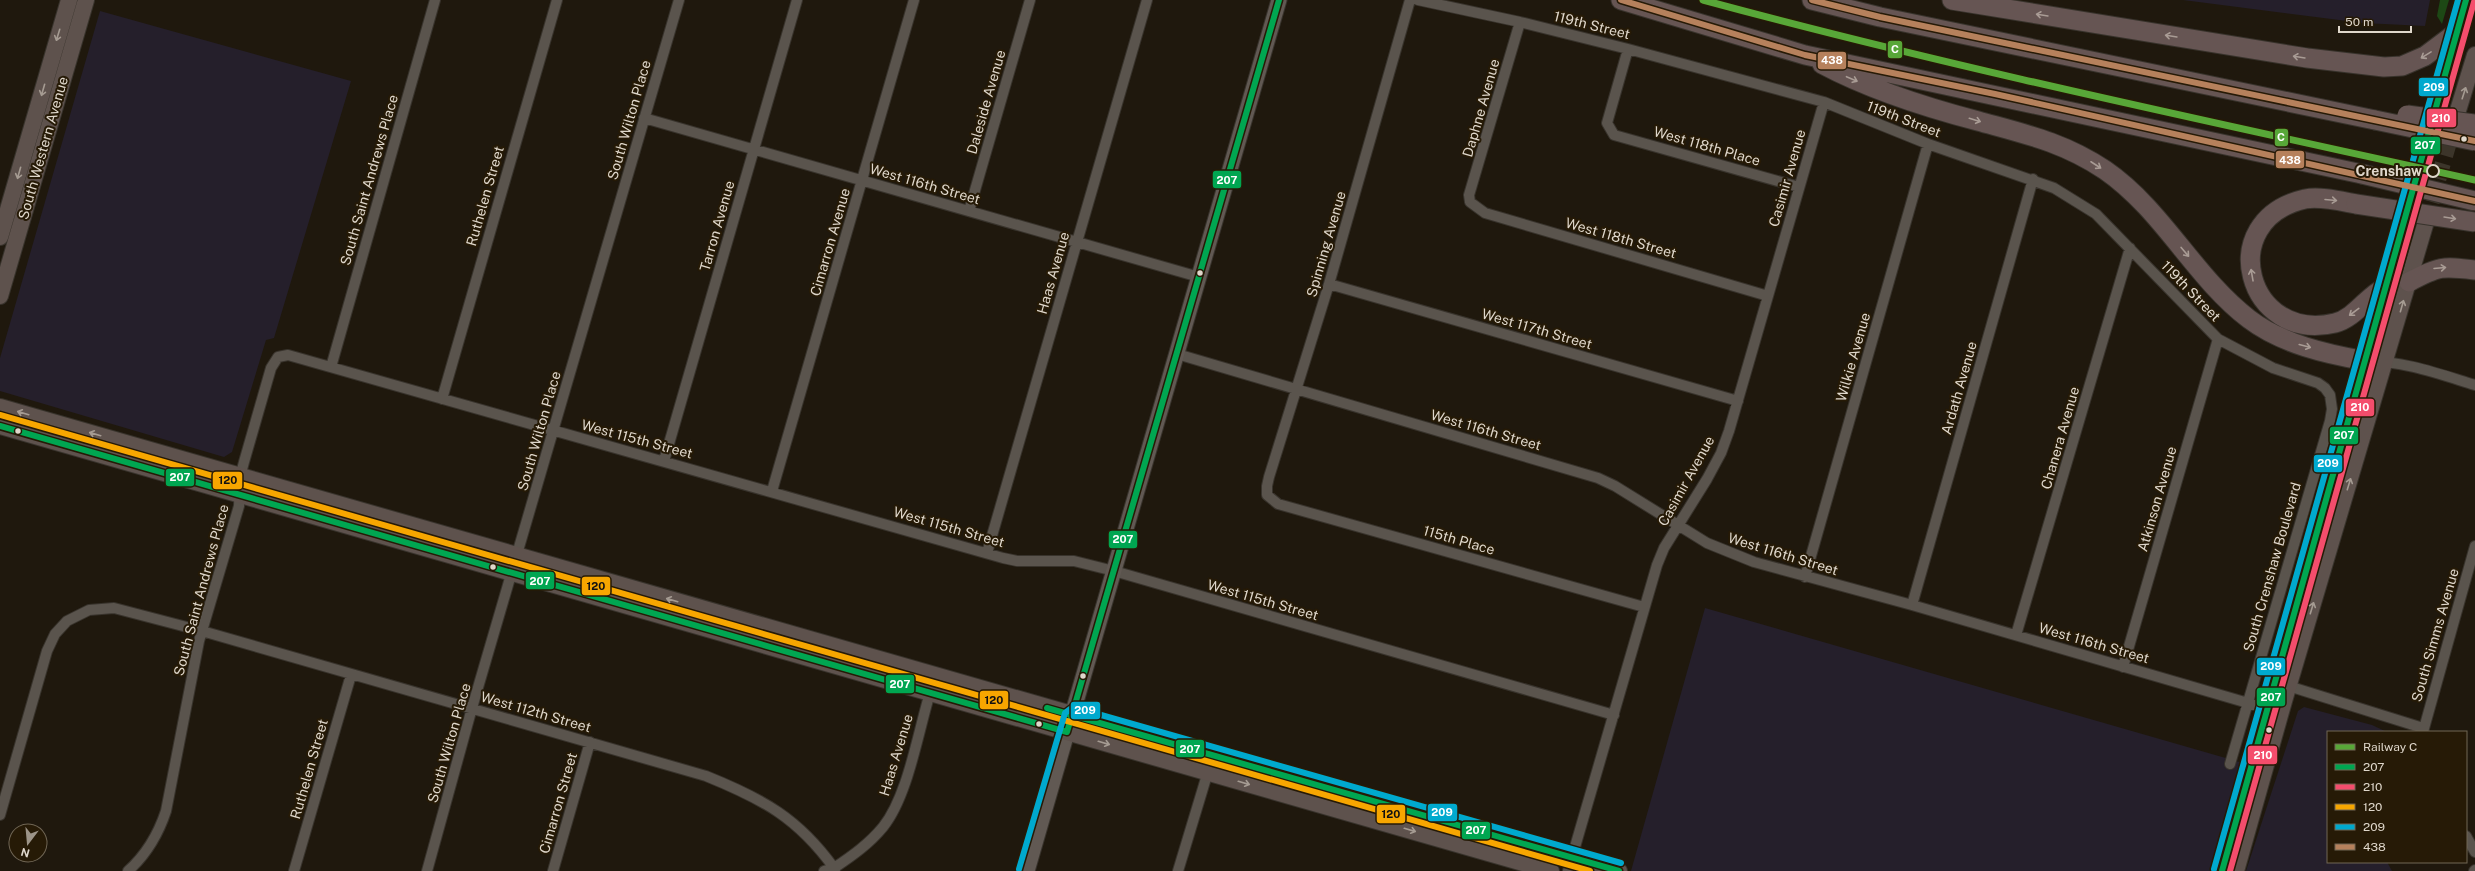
<svg xmlns="http://www.w3.org/2000/svg" width="2475" height="871" viewBox="0 0 2475 871" font-family="'Public Sans',sans-serif">
<style>
.commercial{fill:#251f2b}
.green{fill:#1d4815}
.lines{fill:none;stroke-linecap:round;stroke-linejoin:round}
.primary-tunnel{stroke:#3c352a;stroke-width:16;stroke-dasharray:16 8;stroke-linecap:butt}
.minor-casing{stroke:#38332c;stroke-width:12}
.secondary-casing{stroke:#38332c;stroke-width:17}
.primary-casing{stroke:#38332c;stroke-width:18}
.motorway-casing{stroke:#38332c;stroke-width:21}
.minor{stroke:#5a544d;stroke-width:10}
.secondary{stroke:#615953;stroke-width:15}
.primary{stroke:#5e524d;stroke-width:16}
.motorway{stroke:#665553;stroke-width:19}
.motorway-bridge-casing{stroke:#38332c;stroke-width:21;stroke-linecap:butt}
.motorway-bridge{stroke:#665553;stroke-width:19}
.bus-1-casing{stroke:#261a06;stroke-width:9}
.bus-2-casing{stroke:#261a06;stroke-width:9}
.bus-3-casing{stroke:#261a06;stroke-width:9}
.bus-4-casing{stroke:#261a06;stroke-width:9}
.bus-5-casing{stroke:#261a06;stroke-width:9}
.bus-1{stroke:#00a651;stroke-width:6}
.bus-2{stroke:#f44d6c;stroke-width:6}
.bus-3{stroke:#f7a600;stroke-width:6}
.bus-4{stroke:#00a9ce;stroke-width:6}
.bus-5{stroke:#b6815c;stroke-width:6}
.rail-1-casing{stroke:#261a06;stroke-width:10}
.rail-1{stroke:#58a738;stroke-width:7}
.oneway{stroke:#a99c95}
.oneway2{stroke:#a59b92}
.bus-dot{fill:#dfd7cb;stroke:#261a06;stroke-width:1.5}
.stop-dot{fill:#261a06;stroke:#dfd7cb;stroke-width:2}
.labels{text-anchor:middle;stroke-width:4;stroke-linejoin:round;paint-order:stroke}
.street-label{font-size:14px;fill:#dfd7cb;stroke:#261a06}
.stop-label{font-size:14px;font-weight:bold;fill:#dfd7cb;stroke:#261a06;text-anchor:end}
.line-badge{stroke:#261a06;stroke-width:1.5}
.badge-label{font-size:11px;text-anchor:middle;font-weight:bold;fill:#fff}
.pale-badge-label{font-size:11px;text-anchor:middle;font-weight:bold;fill:#111}
</style>
<rect width="100%" height="100%" fill="#1f180d"/>
<path class="commercial" d="M2183 0H2430L2425 26 2363 23Z
M100 11 351 81 274 338 266 340 232 452 224 457 0 391V358Z
M1705 608 2243 763 2214 871H1631Z
M2304 707 2372 725 2387 732H2328V862H2387L2392 871H2246L2298 711Z"/>
<path class="green" d="M2440 0H2449L2442 24 2437 16Z"/>
<g class="lines">
<path class="primary-tunnel" d="M2403 220 2431 120
M2425 225 2454 125"/>
<defs>
<path id="minor" d="M1410 0 1329 284 1269 477 1267 486V495L1278 504 1644 607
M1418 0 1520 22 1628 49 1824 102 1928 144 2054 188 2096 214 2218 339 2273 368 2318 383 2325 388 2330 395 2332 409 2330 421 2230 764
M1520 22 1469 195 1470 202 1485 213 1768 296
M1628 49 1607 123 1614 135 1799 187
M644 118 1199 277
M969 211 1030 0
M1329 284 1738 401
M1177 354 1598 478 1615 486 1707 543 1754 562 1912 605 2272 710
M2366 361C2404 361 2439 374 2475 385
M331 367 435 0
M442 399 557 0
M664 461 797 0
M772 491 914 0
M987 553 1147 0
M1805 577 1928 144
M1912 605 2033 179
M2016 635 2130 248
M2123 667 2218 339
M2285 685 2423 728
M2423 732 2475 546
M0 815 47 651 55 634 67 621 89 610 114 608 202 631 706 776C763 799 798 818 834 868L824 871
M2466 836 2475 852
M128 871C147 854 158 835 166 811L199 641 239 506 240 477 244 462 271 368 278 357 288 355 1003 558 1017 561H1074L1114 571 1614 715
M294 871 351 675
M427 871 472 708 679 0
M553 871 590 742
M835 871 834 868C852 856 869 844 883 827 908 796 918 732 930 693
M1178 871 1213 755
M1568 871 1657 565 1664 548 1707 479 1721 453 1729 431 1824 102
M2474 871 2475 870"/>
<path id="secondary" d="M1027 871 1279 0"/>
<path id="primary" d="M2433 113 2466 0
M2456 117 2475 55
M0 237 69 0
M0 296 86 0
M0 407 1619 871
M0 426 1551 871
M2222 871 2361 377 2403 220
M2236 871 2284 701 2425 225"/>
<path id="motorway" d="M1621 0 1805 55 2362 174
M1812 0 1880 17 2375 120
M1952 0 2307 58 2384 67 2402 66 2425 56 2457 32
M1822 64C1867 88 1928 108 1978 121 2025 134 2063 142 2105 170 2163 210 2194 277 2249 319 2282 344 2326 354 2366 361
M2356 204C2340 201 2320 196 2305 199 2213 220 2247 344 2335 323 2355 318 2367 296 2384 288
M2409 282C2439 266 2442 266 2475 270"/>
</defs>
<use href="#minor" class="minor-casing"/>
<use href="#secondary" class="secondary-casing"/>
<use href="#primary" class="primary-casing"/>
<use href="#motorway" class="motorway-casing"/>
<use href="#minor" class="minor"/>
<use href="#secondary" class="secondary"/>
<use href="#primary" class="primary"/>
<use href="#motorway" class="motorway"/>
<defs>
<path id="motorway-bridge" d="M2407 115 2475 124
M2375 120 2475 141
M2362 174 2475 201
M2356 204 2475 222"/>
</defs>
<use href="#motorway-bridge" class="motorway-bridge-casing"/>
<use href="#motorway-bridge" class="motorway-bridge"/>
<defs>
<path id="bus-1" d="M0 426 1067 732 1279 0
M1047 708 1619 871
M2222 871 2466 0"/>
<path id="bus-2" d="M2230 871 2474 2"/>
<path id="bus-3" d="M0 415 1590 871"/>
<path id="bus-4" d="M1019 869 1065 713 1073 707 1621 863
M2214 869 2458 0"/>
<path id="bus-5" d="M1621 0 1805 55 1995 94 2475 201
M1812 0 1880 17 2475 141"/>
</defs>
<use href="#bus-1" class="bus-1-casing"/>
<use href="#bus-2" class="bus-2-casing"/>
<use href="#bus-3" class="bus-3-casing"/>
<use href="#bus-4" class="bus-4-casing"/>
<use href="#bus-5" class="bus-5-casing"/>
<use href="#bus-1" class="bus-1"/>
<use href="#bus-2" class="bus-2"/>
<use href="#bus-3" class="bus-3"/>
<use href="#bus-4" class="bus-4"/>
<use href="#bus-5" class="bus-5"/>
<defs>
<path id="rail-1" d="M1703 0C1958 69 2217 123 2475 180"/>
</defs>
<use href="#rail-1" class="rail-1-casing"/>
<use href="#rail-1" class="rail-1"/>
</g>
<defs><path id="oneway-shaft" d="M-6 0H5M1.5-3L5.5 0L1.5 3" fill="none" stroke-width="1.6" stroke-linecap="round" stroke-linejoin="round"/></defs>
<g class="oneway">
<use href="#oneway-shaft" transform="translate(2042 15) rotate(-171)"/>
<use href="#oneway-shaft" transform="translate(2171 36) rotate(-171)"/>
<use href="#oneway-shaft" transform="translate(2426 55) rotate(148)"/>
<use href="#oneway-shaft" transform="translate(2299 57) rotate(-171)"/>
<use href="#oneway-shaft" transform="translate(1852 79) rotate(23)"/>
<use href="#oneway-shaft" transform="translate(1975 120) rotate(17)"/>
<use href="#oneway-shaft" transform="translate(2096 165) rotate(33)"/>
<use href="#oneway-shaft" transform="translate(2331 200) rotate(5)"/>
<use href="#oneway-shaft" transform="translate(2450 218) rotate(9)"/>
<use href="#oneway-shaft" transform="translate(2185 252) rotate(50)"/>
<use href="#oneway-shaft" transform="translate(2440 268) rotate(-5)"/>
<use href="#oneway-shaft" transform="translate(2252 275) rotate(-100)"/>
<use href="#oneway-shaft" transform="translate(2354 312) rotate(143)"/>
<use href="#oneway-shaft" transform="translate(2305 346) rotate(15)"/>
</g>
<g class="oneway2">
<use href="#oneway-shaft" transform="translate(58 35) rotate(107)"/>
<use href="#oneway-shaft" transform="translate(43 90) rotate(106)"/>
<use href="#oneway-shaft" transform="translate(2464 93) rotate(-72)"/>
<use href="#oneway-shaft" transform="translate(19 173) rotate(106)"/>
<use href="#oneway-shaft" transform="translate(2402 306) rotate(-74)"/>
<use href="#oneway-shaft" transform="translate(23 413) rotate(-164)"/>
<use href="#oneway-shaft" transform="translate(95 434) rotate(-164)"/>
<use href="#oneway-shaft" transform="translate(2349 484) rotate(-73)"/>
<use href="#oneway-shaft" transform="translate(672 600) rotate(-164)"/>
<use href="#oneway-shaft" transform="translate(2312 608) rotate(-73)"/>
<use href="#oneway-shaft" transform="translate(1104 743) rotate(16)"/>
<use href="#oneway-shaft" transform="translate(1244 783) rotate(16)"/>
<use href="#oneway-shaft" transform="translate(1410 830) rotate(16)"/>
</g>
<g class="bus-dot">
<circle cx="2464" cy="139" r="3.5"/>
<circle cx="1200" cy="273" r="3.5"/>
<circle cx="18" cy="431" r="3.5"/>
<circle cx="493" cy="567" r="3.5"/>
<circle cx="1083" cy="676" r="3.5"/>
<circle cx="1039" cy="724" r="3.5"/>
<circle cx="2269" cy="730" r="3.5"/>
</g>
<circle class="stop-dot" cx="2433" cy="171" r="6"/>
<g class="labels">
<g class="street-label">
<text transform="translate(1592 25) rotate(14)" y="5">119th Street</text>
<text transform="translate(986 102) rotate(-74)" y="5">Daleside Avenue</text>
<text transform="translate(1481 108) rotate(-74)" y="5">Daphne Avenue</text>
<text transform="translate(1904 119) rotate(21)" y="5">119th Street</text>
<text transform="translate(629 120) rotate(-74)" y="5">South Wilton Place</text>
<text transform="translate(1707 146) rotate(16)" y="5">West 118th Place</text>
<text transform="translate(43 148) rotate(-74)" y="5">South Western Avenue</text>
<text transform="translate(1787 178) rotate(-74)" y="5">Casimir Avenue</text>
<text transform="translate(369 180) rotate(-74)" y="5">South Saint Andrews Place</text>
<text transform="translate(925 184) rotate(16)" y="5">West 116th Street</text>
<text transform="translate(485 196) rotate(-74)" y="5">Ruthelen Street</text>
<text transform="translate(717 226) rotate(-74)" y="5">Tarron Avenue</text>
<text transform="translate(1621 238) rotate(16)" y="5">West 118th Street</text>
<text transform="translate(830 242) rotate(-74)" y="5">Cimarron Avenue</text>
<text transform="translate(1326 244) rotate(-74)" y="5">Spinning Avenue</text>
<text transform="translate(1053 273) rotate(-74)" y="5">Haas Avenue</text>
<text transform="translate(2191 291) rotate(46)" y="5">119th Street</text>
<text transform="translate(1537 329) rotate(16)" y="5">West 117th Street</text>
<text transform="translate(1853 357) rotate(-74)" y="5">Wilkie Avenue</text>
<text transform="translate(1959 388) rotate(-74)" y="5">Ardath Avenue</text>
<text transform="translate(1486 430) rotate(16)" y="5">West 116th Street</text>
<text transform="translate(539 431) rotate(-74)" y="5">South Wilton Place</text>
<text transform="translate(2060 438) rotate(-74)" y="5">Chanera Avenue</text>
<text transform="translate(637 439) rotate(15)" y="5">West 115th Street</text>
<text transform="translate(1686 481) rotate(-61)" y="5">Casimir Avenue</text>
<text transform="translate(2157 499) rotate(-74)" y="5">Atkinson Avenue</text>
<text transform="translate(949 527) rotate(16)" y="5">West 115th Street</text>
<text transform="translate(1459 540) rotate(16)" y="5">115th Place</text>
<text transform="translate(1783 554) rotate(17)" y="5">West 116th Street</text>
<text transform="translate(2272 567) rotate(-74)" y="5">South Crenshaw Boulevard</text>
<text transform="translate(201 590) rotate(-75)" y="5">South Saint Andrews Place</text>
<text transform="translate(1263 600) rotate(16)" y="5">West 115th Street</text>
<text transform="translate(2435 635) rotate(-74)" y="5">South Simms Avenue</text>
<text transform="translate(2094 643) rotate(16)" y="5">West 116th Street</text>
<text transform="translate(536 712) rotate(16)" y="5">West 112th Street</text>
<text transform="translate(449 743) rotate(-74)" y="5">South Wilton Place</text>
<text transform="translate(896 755) rotate(-73)" y="5">Haas Avenue</text>
<text transform="translate(309 769) rotate(-74)" y="5">Ruthelen Street</text>
<text transform="translate(558 803) rotate(-74)" y="5">Cimarron Street</text>
</g>
<g class="stop-label">
<text x="2422" y="176">Crenshaw</text>
</g>
</g>
<g class="line-badge">
<rect x="1887" y="40" width="16" height="19" rx="4" fill="#58a738"/>
<rect x="1817" y="51" width="30" height="19" rx="4" fill="#b6815c"/>
<rect x="2418" y="77" width="31" height="20" rx="4" fill="#00a9ce"/>
<rect x="2426" y="108" width="31" height="20" rx="4" fill="#f44d6c"/>
<rect x="2274" y="128" width="15" height="19" rx="4" fill="#58a738"/>
<rect x="2410" y="136" width="31" height="19" rx="4" fill="#00a651"/>
<rect x="2275" y="150" width="30" height="19" rx="4" fill="#b6815c"/>
<rect x="1212" y="170" width="30" height="19" rx="4" fill="#00a651"/>
<rect x="2345" y="398" width="30" height="19" rx="4" fill="#f44d6c"/>
<rect x="2329" y="426" width="30" height="19" rx="4" fill="#00a651"/>
<rect x="2313" y="454" width="30" height="19" rx="4" fill="#00a9ce"/>
<rect x="165" y="468" width="30" height="19" rx="4" fill="#00a651"/>
<rect x="212" y="471" width="31" height="19" rx="4" fill="#f7a600"/>
<rect x="1108" y="530" width="30" height="19" rx="4" fill="#00a651"/>
<rect x="525" y="571" width="30" height="19" rx="4" fill="#00a651"/>
<rect x="581" y="576" width="30" height="20" rx="4" fill="#f7a600"/>
<rect x="2256" y="657" width="30" height="19" rx="4" fill="#00a9ce"/>
<rect x="885" y="674" width="30" height="20" rx="4" fill="#00a651"/>
<rect x="2256" y="687" width="30" height="20" rx="4" fill="#00a651"/>
<rect x="979" y="690" width="30" height="20" rx="4" fill="#f7a600"/>
<rect x="1070" y="701" width="31" height="19" rx="4" fill="#00a9ce"/>
<rect x="1175" y="739" width="30" height="19" rx="4" fill="#00a651"/>
<rect x="2247" y="745" width="31" height="20" rx="4" fill="#f44d6c"/>
<rect x="1427" y="803" width="31" height="19" rx="4" fill="#00a9ce"/>
<rect x="1376" y="804" width="30" height="20" rx="4" fill="#f7a600"/>
<rect x="1461" y="821" width="30" height="19" rx="4" fill="#00a651"/>
</g>
<g class="badge-label">
<text x="1895" y="53">C</text>
<text x="1832" y="64">438</text>
<text x="2434" y="91">209</text>
<text x="2441" y="122">210</text>
<text x="2281" y="141">C</text>
<text x="2425" y="149">207</text>
<text x="2290" y="164">438</text>
<text x="1227" y="184">207</text>
<text x="2360" y="411">210</text>
<text x="2344" y="439">207</text>
<text x="2328" y="467">209</text>
<text x="180" y="481">207</text>
<text x="1123" y="543">207</text>
<text x="540" y="585">207</text>
<text x="2271" y="670">209</text>
<text x="900" y="688">207</text>
<text x="2271" y="701">207</text>
<text x="1085" y="714">209</text>
<text x="1190" y="753">207</text>
<text x="2263" y="759">210</text>
<text x="1442" y="816">209</text>
<text x="1476" y="834">207</text>
</g>
<g class="pale-badge-label">
<text x="228" y="484">120</text>
<text x="596" y="590">120</text>
<text x="994" y="704">120</text>
<text x="1391" y="818">120</text>
</g>
<rect x="2327" y="731" width="140" height="132" fill="#261a06" stroke="#706655"/>
<rect x="2335" y="744" width="20" height="6" fill="#58a738" stroke="#706655"/>
<text x="2363" y="751" font-size="12" fill="#dfd7cb">Railway C</text>
<rect x="2335" y="764" width="20" height="6" fill="#00a651" stroke="#706655"/>
<text x="2363" y="771" font-size="12" fill="#dfd7cb">207</text>
<rect x="2335" y="784" width="20" height="6" fill="#f44d6c" stroke="#706655"/>
<text x="2363" y="791" font-size="12" fill="#dfd7cb">210</text>
<rect x="2335" y="804" width="20" height="6" fill="#f7a600" stroke="#706655"/>
<text x="2363" y="811" font-size="12" fill="#dfd7cb">120</text>
<rect x="2335" y="824" width="20" height="6" fill="#00a9ce" stroke="#706655"/>
<text x="2363" y="831" font-size="12" fill="#dfd7cb">209</text>
<rect x="2335" y="844" width="20" height="6" fill="#b6815c" stroke="#706655"/>
<text x="2363" y="851" font-size="12" fill="#dfd7cb">438</text>
<g transform="translate(28 843) rotate(196)"><circle r="19" fill="#261a06" stroke="#706655"/>
<path d="M0-3L7 15L0 10L-7 15Z" fill="#9c9488"/>
<text y="-6" font-size="11" font-weight="bold" text-anchor="middle" fill="#dfd7cb">N</text>
</g>
<path d="M2339 26v6h72v-6" fill="none" stroke="#dfd7cb" stroke-width="2"/>
<text x="2345" y="26" font-size="12" fill="#dfd7cb" stroke="#261a06" stroke-width="3" paint-order="stroke">50 m</text>
</svg>
